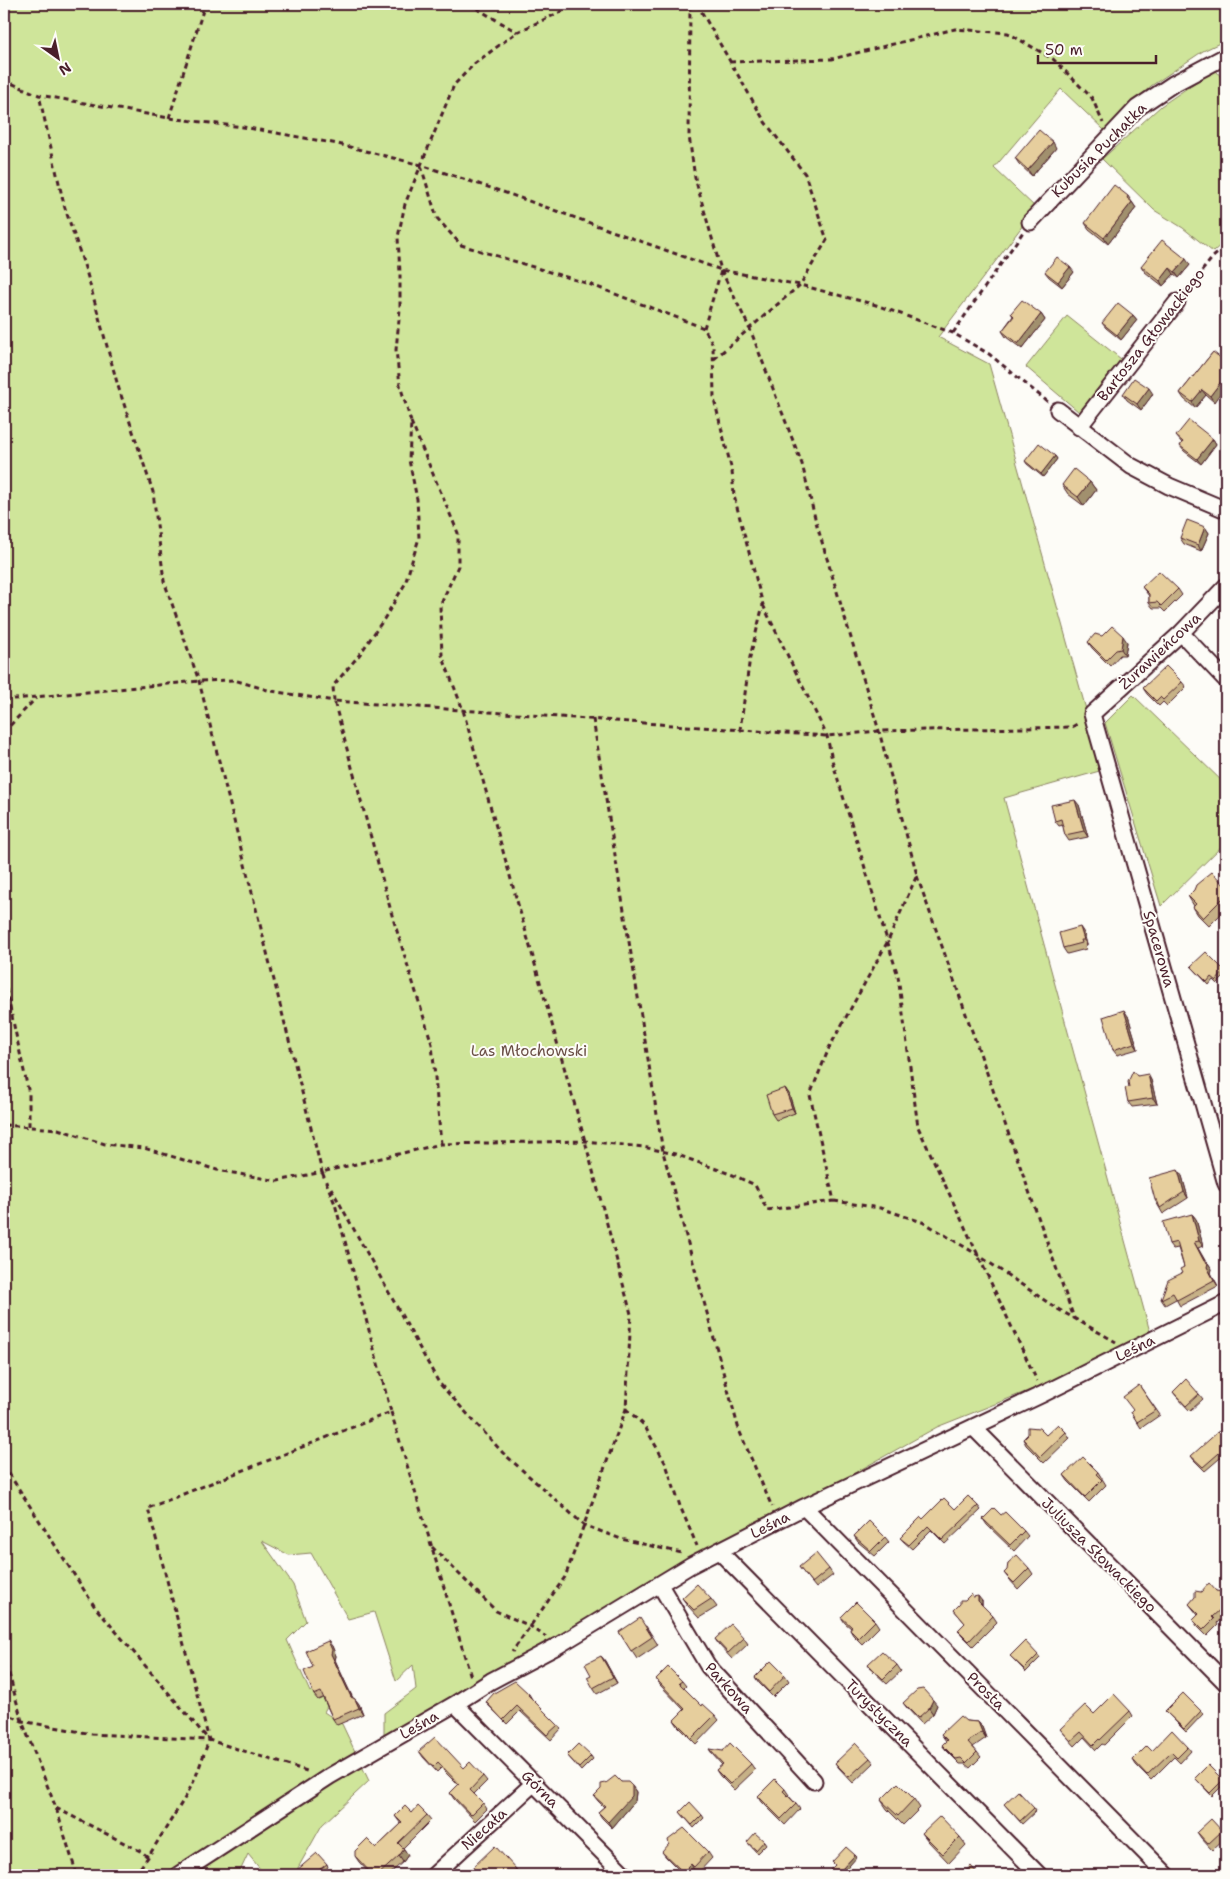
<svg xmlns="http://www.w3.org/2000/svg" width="1230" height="1879" viewBox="0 0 1230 1879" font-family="'Shantell Sans',sans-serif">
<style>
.green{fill:#cfe59a;stroke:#8c8262}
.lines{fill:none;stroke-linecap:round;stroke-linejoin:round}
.minor-casing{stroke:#4a1f2b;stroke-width:19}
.path{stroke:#4a1f2b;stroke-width:3;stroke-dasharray:5 4;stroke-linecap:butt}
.minor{stroke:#fdfcf7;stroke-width:15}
.wall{fill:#c6b187;stroke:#4a1f2b}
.shaded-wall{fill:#a1906e;stroke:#4a1f2b}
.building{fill:#e6ce9d;stroke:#4a1f2b}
.labels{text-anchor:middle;stroke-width:4;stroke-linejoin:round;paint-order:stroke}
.street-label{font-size:15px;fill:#4a1f2b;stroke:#fdfcf7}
.park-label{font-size:15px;fill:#6b5047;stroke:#fdfcf7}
</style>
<rect width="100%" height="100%" fill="#fdfcf7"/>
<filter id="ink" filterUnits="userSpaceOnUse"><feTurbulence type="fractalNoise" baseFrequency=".02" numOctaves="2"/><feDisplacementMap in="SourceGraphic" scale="10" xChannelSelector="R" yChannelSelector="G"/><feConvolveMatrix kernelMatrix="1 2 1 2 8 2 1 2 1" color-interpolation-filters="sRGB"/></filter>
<g filter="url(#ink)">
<path class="green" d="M4 4H1226V40L1203 51 1151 86 1104 130 1061 89 994 168 1036 208 938 337 989 364 1103 770 1004 798 1150 1332 1063 1377 937 1427 790 1509 519 1658 384 1740V1713L416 1689 413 1665 396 1681 374 1612 348 1619 311 1553 289 1555 262 1541 293 1585 306 1621 287 1640 310 1692 320 1684 332 1696 324 1712 342 1724 369 1781 322 1825 294 1875H265L248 1854 241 1869 246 1875H4Z
M1215 69 1226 84V240L1213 252 1183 228 1154 210 1102 159 1161 106Z
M1067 316 1121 359 1079 412 1026 367Z
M1133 695 1226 785V842L1161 906 1105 723Z"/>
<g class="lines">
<defs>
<path id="minor" d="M1030 222 1137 108 1173 84 1226 56
M1058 410 1131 466 1169 486 1226 510
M1079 427 1177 302
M1226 586 1181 633 1092 714 1226 1184
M1181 633 1226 680
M973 1427 1226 1683
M804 1507 1167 1875
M719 1551 1039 1875
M660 1585 708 1666 814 1781
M455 1704 625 1875
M178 1875 330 1776 455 1704 491 1681 559 1645 691 1565 804 1507 1043 1394 1226 1303
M434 1875 534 1783"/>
</defs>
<use href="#minor" class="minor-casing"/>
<path class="path" d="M469 4 517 32
M697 4 765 122 805 174 827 240 800 285 713 360
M730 62 832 59 955 29 1008 33 1053 59 1092 98 1103 123
M4 80 39 95 169 118 243 127 338 144 421 165 509 194 721 270 800 285 876 305 953 333 989 354 1048 402
M169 118 205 4
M421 166 437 218 461 245 589 284 704 328 713 345 714 399 732 471 734 496 763 605 750 657 740 730
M1185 292 1213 257 1226 246
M704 328 721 271
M953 333 1023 232
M411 422 458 533V566L440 606 442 655 463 710 585 1141 631 1314 626 1409 565 1577 512 1652
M763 605 827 736 832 760 898 976 918 1127 1037 1381
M4 700 199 681 234 680 271 691 334 701 333 686 360 654 384 619 405 584 419 538 417 499 409 460 411 422 400 385 396 350 400 309V273L398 237 405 204 454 85 474 64 517 32 578 4
M593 719 663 1152 739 1430 772 1507
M4 732 36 698
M917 876 1074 1318
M4 980 29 1094V1126
M4 1125 58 1129 105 1144 144 1148 217 1170 278 1181 322 1172 199 681 164 581 153 492 118 386 87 274 64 205 39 95
M441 1144 432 1044 392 915 334 701 827 736 879 731 1072 727 1079 723
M331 1188 439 1383 503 1453 584 1525 621 1539 682 1553
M834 1201 880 1208 925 1223 978 1255 1056 1308 1116 1342
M626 1409 644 1425 666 1464 680 1506 697 1546
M391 1412 471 1677
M4 1466 95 1607 208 1739
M432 1547 496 1611 530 1626 546 1637
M4 1656 22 1721 56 1808 77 1875
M4 1712 22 1721 92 1734 209 1740 310 1772
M56 1808 142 1852 148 1857
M135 1875 148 1857 186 1796 195 1779 209 1740 148 1508 391 1412 335 1204 322 1172 441 1144 585 1141 643 1147 675 1154 733 1175 755 1185 767 1210 834 1201 810 1095 829 1048 888 941 917 875 879 731 816 522 802 464 750 329 721 270 695 178 689 136 690 4"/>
<use href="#minor" class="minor"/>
</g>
<path class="wall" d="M1056 148 1032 176 1019 164 1015 158Z
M1128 196 1136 208 1108 244 1089 229 1085 223Z
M1190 265 1179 278 1174 274 1163 286 1145 272 1141 266Z
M1045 272H1074L1062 287 1049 277Z
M1011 313 1041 314 1045 320 1022 349 1006 337 1002 331 1013 316Z
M1133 315 1137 320 1121 340 1106 328 1102 323Z
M1213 352 1214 402 1206 395 1195 408 1184 399 1180 393Z
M1123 394H1153L1141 410 1127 400Z
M1176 436 1213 439 1216 444 1201 464 1184 451 1180 446 1182 443Z
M1055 456 1057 459 1043 477 1027 464 1025 461Z
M1090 482 1096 490 1084 506 1068 494 1062 485Z
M1205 527 1209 533 1201 551 1184 544 1180 538Z
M1142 587 1178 589 1182 595 1165 612 1161 608H1153L1149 603V596Z
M1088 642H1127L1125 655H1120L1110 666 1092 648Z
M1182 682 1186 687 1167 706 1163 702 1159 706 1147 694 1143 688Z
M1079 805 1088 837 1069 841 1065 835 1063 825 1059 826 1055 821Z
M1226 887V909L1209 926 1198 915 1193 907 1194 906 1188 896 1194 890Z
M1084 933 1087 945 1085 946 1086 949 1067 954 1063 948Z
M1191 966 1225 971 1226 975 1217 984 1213 980 1209 985Z
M1128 1016 1138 1049 1117 1055 1113 1050Z
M1137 1076 1151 1080 1157 1104 1132 1107 1128 1102 1129 1087Z
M785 1088 789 1094 795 1113 776 1120 772 1114Z
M1182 1176 1188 1198 1163 1214 1155 1200Z
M1192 1214 1196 1219 1203 1246 1198 1248 1206 1262 1208 1263 1212 1269 1211 1273 1218 1286 1180 1306 1176 1299 1165 1305 1161 1299 1182 1273 1184 1267 1178 1248 1173 1249 1169 1244Z
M1139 1385 1160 1415 1141 1428 1131 1412 1133 1410Z
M1173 1392 1199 1394 1203 1399 1190 1411 1177 1397Z
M1066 1432 1070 1438 1044 1463 1026 1445 1023 1439 1046 1435Z
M1226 1435V1453L1205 1471 1194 1460 1191 1456Z
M1098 1472 1106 1485 1089 1502 1068 1481 1064 1475Z
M978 1506 981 1510 945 1544 931 1530 912 1549 903 1541 900 1538 923 1519 955 1509Z
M1001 1515 1024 1531 1028 1536 1014 1551 987 1525 983 1519Z
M854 1536 885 1537 889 1542 875 1556 858 1542Z
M799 1567 829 1569 833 1575 816 1588Z
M1029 1568 1033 1574 1018 1589 1008 1578 1004 1573 1007 1570Z
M1216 1591 1226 1595V1613L1217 1623 1218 1625 1207 1636 1197 1626 1193 1620 1198 1615 1189 1604 1201 1592Z
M973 1597 982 1601V1605L993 1616 997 1622 973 1646 962 1635 958 1630 965 1623 954 1610 965 1600Z
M682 1598 711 1599 717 1607 699 1618 688 1606Z
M841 1617 875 1621 879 1627 862 1644 853 1635 850 1630 851 1628 845 1623Z
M646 1626 658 1645 637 1659 619 1632Z
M744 1638 748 1644 732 1659 719 1645 715 1639Z
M332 1646 336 1656 335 1660 347 1686 353 1698 355 1699 359 1704 363 1714 337 1725 333 1719 323 1698 318 1700 314 1695 313 1667Z
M1038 1655 1040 1658 1026 1672 1010 1656Z
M601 1656 605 1661 617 1683 597 1694 593 1688 591 1675Z
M868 1664 897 1665 901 1671 887 1684 872 1670Z
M785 1675 789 1681 773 1697 759 1683 755 1677Z
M656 1679 682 1681 686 1686 684 1688 702 1706 715 1715 719 1720 696 1744 678 1726 674 1720 684 1710 660 1685Z
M529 1694 532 1699 558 1725 561 1729 551 1740 520 1711 507 1724 489 1706 486 1702Z
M903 1703 937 1705 933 1714 922 1724 907 1708Z
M1130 1711 1133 1716 1104 1745 1102 1744 1096 1750 1084 1737 1075 1746 1060 1729 1094 1714Z
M1165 1711H1201L1203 1714 1186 1732Z
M966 1721 978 1722 982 1727 986 1738 973 1747 981 1757 970 1768 965 1764H960L946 1750 942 1745 946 1741 941 1734Z
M1188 1747 1191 1751 1180 1763 1174 1757 1151 1780 1136 1765 1133 1760 1152 1751Z
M709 1749 751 1764 755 1770 734 1790 720 1776 716 1770 722 1765 713 1755Z
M419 1751 483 1776 487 1781 474 1794 483 1803 487 1809 475 1821 454 1799 450 1793 458 1785 441 1768 437 1772 423 1757Z
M567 1755 591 1756 593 1759 581 1771Z
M870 1758 874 1763 853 1783 839 1768 835 1763Z
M1195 1778 1223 1780 1225 1783 1212 1796Z
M621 1782 632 1786 636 1792 635 1801 612 1828 602 1818 598 1812 604 1807 598 1801 594 1796Z
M785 1789 789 1795H788L796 1804 800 1809 785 1825 762 1802 758 1796Z
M914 1799 920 1808 903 1825 887 1809 881 1800Z
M1004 1804 1034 1808 1036 1811 1022 1824Z
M680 1812 702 1815 704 1818 694 1828Z
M412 1813 427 1815 431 1820 403 1848 408 1855 403 1862 388 1875H371L359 1862 355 1856 376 1848 401 1824 395 1816Z
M1222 1831 1226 1837 1212 1850 1201 1838 1197 1832Z
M922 1833 960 1837 966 1845 949 1863 928 1841Z
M764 1841 766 1844 757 1853 747 1842Z
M662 1852H708L712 1858 698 1873 694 1870 689 1875H684L666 1857Z
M327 1864 328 1867 321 1873 324 1875H299L296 1871Z
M472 1868 516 1869 520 1874 519 1875H478Z"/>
<path class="shaded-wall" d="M1053 142 1056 148 1032 176 1028 170Z
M1132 202 1136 208 1108 244 1104 238Z
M1186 259 1190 265 1179 278 1175 272Z
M1070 267 1074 272 1062 287 1058 282Z
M1170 268 1174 274 1163 286 1160 281Z
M1041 314 1045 320 1022 349 1018 344Z
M1133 315 1137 320 1121 340 1117 335Z
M1226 375V385L1214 402 1210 396Z
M1149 388 1153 394 1141 410 1137 404Z
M1202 390 1206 395 1195 408 1192 402Z
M1213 439 1216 444 1201 464 1197 459Z
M1055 456 1057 459 1043 477 1041 474Z
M1090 482 1096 490 1084 506 1078 497Z
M1205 527 1209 533 1201 551 1198 545Z
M1123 636 1127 642 1125 655 1121 649Z
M1075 800 1079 805 1088 837 1084 831Z
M1080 927 1084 933 1087 945 1084 940Z
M1124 1010 1128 1016 1138 1049 1134 1043Z
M1148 1074 1151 1080 1157 1104 1153 1098Z
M785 1088 789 1094 795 1113 792 1108Z
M1178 1170 1182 1176 1188 1198 1184 1192Z
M1192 1214 1196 1219 1203 1246 1199 1241Z
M1194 1242 1207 1265 1208 1263 1212 1269 1211 1273 1218 1286 1214 1280Z
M978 1596 982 1601V1607L978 1601Z
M328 1641 332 1646 336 1656 335 1660 355 1703 351 1697 331 1654Z
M601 1656 605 1661 617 1683 613 1677Z
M355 1699 359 1704 363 1714 359 1708Z
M933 1700 937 1705 933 1714 929 1708Z
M978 1722 982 1727 986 1738 982 1732Z
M632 1786 636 1792 635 1801 612 1828 608 1822Z
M404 1849 408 1855 403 1862 399 1856Z
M855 1855 857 1857 843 1873 841 1870Z
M691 1864 694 1870 689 1875H685L683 1872Z"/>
<path class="building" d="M1039 130 1053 142 1028 170 1015 158Z
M1114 185 1128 196 1127 198 1132 202 1104 238 1085 223Z
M1162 240 1186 259 1175 272 1170 268 1160 281 1141 266Z
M1057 257 1070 267 1058 282 1045 272Z
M1022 300 1041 314 1018 344 1002 331 1014 316 1011 313Z
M1118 303 1133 315 1117 335 1102 323Z
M1213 352 1226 362V375L1210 396 1202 390 1192 402 1180 393Z
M1134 378 1149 388 1137 404 1123 394Z
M1189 420 1213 439 1197 459 1180 446 1183 442 1176 436Z
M1039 443 1055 456 1041 474 1025 461Z
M1074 469 1090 482 1078 497 1062 485Z
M1187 520 1205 527 1198 545 1180 538Z
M1159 571 1178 589 1161 606 1157 602 1149 603V594L1142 587Z
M1112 626 1123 636 1121 649 1116 650 1106 660 1088 642 1095 634 1102 636Z
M1166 666 1182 682 1163 700 1160 697 1156 701 1143 688Z
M1075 800 1084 831 1065 835 1061 819 1055 821 1051 805Z
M1212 872 1226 887V895L1203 918 1193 907 1196 904 1188 896 1194 890 1196 885Z
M1080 927 1084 940H1081L1082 943 1063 948 1059 933Z
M1206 952 1225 971 1216 981 1211 977 1207 982 1191 966Z
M1124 1010 1134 1043 1113 1050 1103 1017Z
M1133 1071 1137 1076 1148 1074 1153 1098 1128 1102 1125 1088 1129 1087 1128 1082Z
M785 1088 792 1108 772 1114 766 1095Z
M1178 1170 1184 1192 1160 1208 1157 1200H1155L1149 1178Z
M1192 1214 1199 1241 1194 1242 1204 1261 1208 1263 1207 1267 1214 1280 1177 1300 1173 1293 1161 1299 1168 1280 1182 1273 1180 1269 1184 1267 1177 1242 1169 1244 1163 1222Z
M1186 1379 1199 1394 1186 1406 1173 1392Z
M1139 1385 1156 1410 1137 1422 1131 1412 1133 1410 1123 1397Z
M1058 1424 1066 1432 1040 1457 1023 1439 1028 1434V1427L1039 1428 1046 1435Z
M1219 1431 1224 1437 1226 1435V1447L1203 1467 1191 1456Z
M1083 1457 1098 1472 1096 1474 1102 1480 1085 1497 1064 1475Z
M968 1496 978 1506 942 1540 928 1526 909 1545 900 1538 921 1517 923 1519 944 1498 955 1509Z
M994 1508 1001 1515 1005 1512 1024 1531 1010 1545 983 1519Z
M869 1521 885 1537 871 1551 854 1536Z
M816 1553 829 1569 812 1583 799 1567Z
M1017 1555 1029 1568 1014 1583 1004 1573 1007 1570 1008 1563Z
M1209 1583 1216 1591 1223 1592 1226 1595V1604L1212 1617 1214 1619 1203 1630 1193 1620 1199 1614 1189 1604 1195 1597V1591L1201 1592Z
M697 1584 711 1599 694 1610 682 1598Z
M971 1594 973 1597 978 1596V1601L993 1616 969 1641 958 1630 965 1623 954 1610 960 1604V1600H965Z
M856 1602 875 1621 858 1638 850 1630 852 1627 841 1617Z
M640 1618 652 1637 631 1651 619 1632Z
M731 1624 744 1638 728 1653 715 1639Z
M328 1641 332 1650 331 1654 343 1680 351 1697 355 1699 359 1708 333 1719 321 1692 314 1695 304 1671 313 1667 306 1651Z
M1025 1641 1038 1655 1024 1669 1010 1656Z
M882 1651 897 1665 883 1679 868 1664Z
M601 1656 613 1677 593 1688 587 1677 591 1675 585 1664Z
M771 1661 785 1675 769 1692 755 1677Z
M668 1667 682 1681 679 1683 702 1706 703 1704 715 1715 692 1738 674 1720 685 1709 656 1679Z
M515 1681 529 1694 528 1695 558 1725 547 1735 517 1706 503 1720 486 1702 494 1693Z
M923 1689 933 1700 929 1708 918 1718 903 1703 917 1690Z
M1183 1693 1201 1711 1184 1729 1165 1711Z
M1114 1694 1130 1711 1100 1740 1099 1739 1093 1745 1081 1732 1071 1741 1060 1729 1085 1705 1094 1714Z
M960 1716 966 1721 978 1722 982 1732 968 1742 977 1752 966 1763 961 1758 956 1759 942 1745 947 1740 941 1734Z
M1172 1730 1188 1747 1177 1758 1171 1752 1147 1775 1133 1760 1147 1746 1152 1751Z
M435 1737 464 1768 470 1762 483 1776 470 1790 483 1803 471 1815 450 1793 459 1784 438 1762 433 1767 419 1751Z
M730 1743 751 1764 730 1784 716 1770 723 1764 709 1749 723 1751Z
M856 1743 870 1758 849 1777 835 1763Z
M578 1744 591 1756 579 1768 567 1755Z
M1208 1765 1223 1780 1210 1793 1195 1778Z
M615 1776 621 1782H628L632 1786V1796L608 1822 598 1812 605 1806 594 1796 601 1789V1784L606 1783Z
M775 1779 785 1789 783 1791 796 1804 781 1819 758 1796Z
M898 1783 914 1799 898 1816 881 1800Z
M1018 1791 1034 1808 1020 1821 1004 1804Z
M690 1802 702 1815 692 1825 680 1812Z
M405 1806 412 1813 418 1806 427 1815 398 1843 404 1849 399 1856 378 1875H373L355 1856V1851L367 1839 376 1848 402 1823 395 1816Z
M940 1816 960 1837 943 1854 922 1833Z
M1211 1819 1222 1831 1208 1844 1197 1832Z
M684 1828 708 1852 694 1867 691 1864 683 1872 662 1852 669 1844 668 1840Z
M755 1833 764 1841 756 1850 747 1842Z
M495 1846 516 1869 509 1875H479L472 1868Z
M846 1847 855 1855 841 1870 844 1873 842 1875H825L835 1865 832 1862Z
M317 1853 327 1864 319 1870 324 1875H299L296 1871Z
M971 1866 979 1875H961Z"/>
</g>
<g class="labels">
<g class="street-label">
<text transform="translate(1099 150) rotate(-45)" y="5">Kubusia Puchatka</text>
<text transform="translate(1151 335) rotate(-52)" y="5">Bartosza Głowackiego</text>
<text transform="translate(1160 651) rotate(-43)" y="5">Żurawieńcowa</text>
<text transform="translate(1159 949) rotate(74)" y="5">Spacerowa</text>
<text transform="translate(1135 1348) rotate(-26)" y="5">Leśna</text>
<text transform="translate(770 1525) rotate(-27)" y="5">Leśna</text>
<text transform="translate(1099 1555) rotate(45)" y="5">Juliusza Słowackiego</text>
<text transform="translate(729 1688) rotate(48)" y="5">Parkowa</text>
<text transform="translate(986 1691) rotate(45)" y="5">Prosta</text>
<text transform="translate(879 1713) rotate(45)" y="5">Turystyczna</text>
<text transform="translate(419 1725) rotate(-30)" y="5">Leśna</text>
<text transform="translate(540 1789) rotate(45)" y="5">Górna</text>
<text transform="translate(484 1829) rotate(-42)" y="5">Niecała</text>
</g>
<g class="park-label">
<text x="529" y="1056">Las Młochowski</text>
</g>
</g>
<rect width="1230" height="1879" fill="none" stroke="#fdfcf7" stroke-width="20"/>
<rect x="10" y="10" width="1210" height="1859" fill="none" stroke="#4a1f2b" stroke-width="2" filter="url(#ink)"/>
<g transform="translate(58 58) rotate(147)" stroke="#fdfcf7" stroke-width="4" paint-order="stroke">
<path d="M0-4L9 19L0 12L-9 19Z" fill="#4a1f2b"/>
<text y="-8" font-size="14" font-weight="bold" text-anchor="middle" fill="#4a1f2b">N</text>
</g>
<path d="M1038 55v8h118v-8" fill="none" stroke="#4a1f2b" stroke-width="2.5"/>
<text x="1045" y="55" font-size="15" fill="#4a1f2b" stroke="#fdfcf7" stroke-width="4" paint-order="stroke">50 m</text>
</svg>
